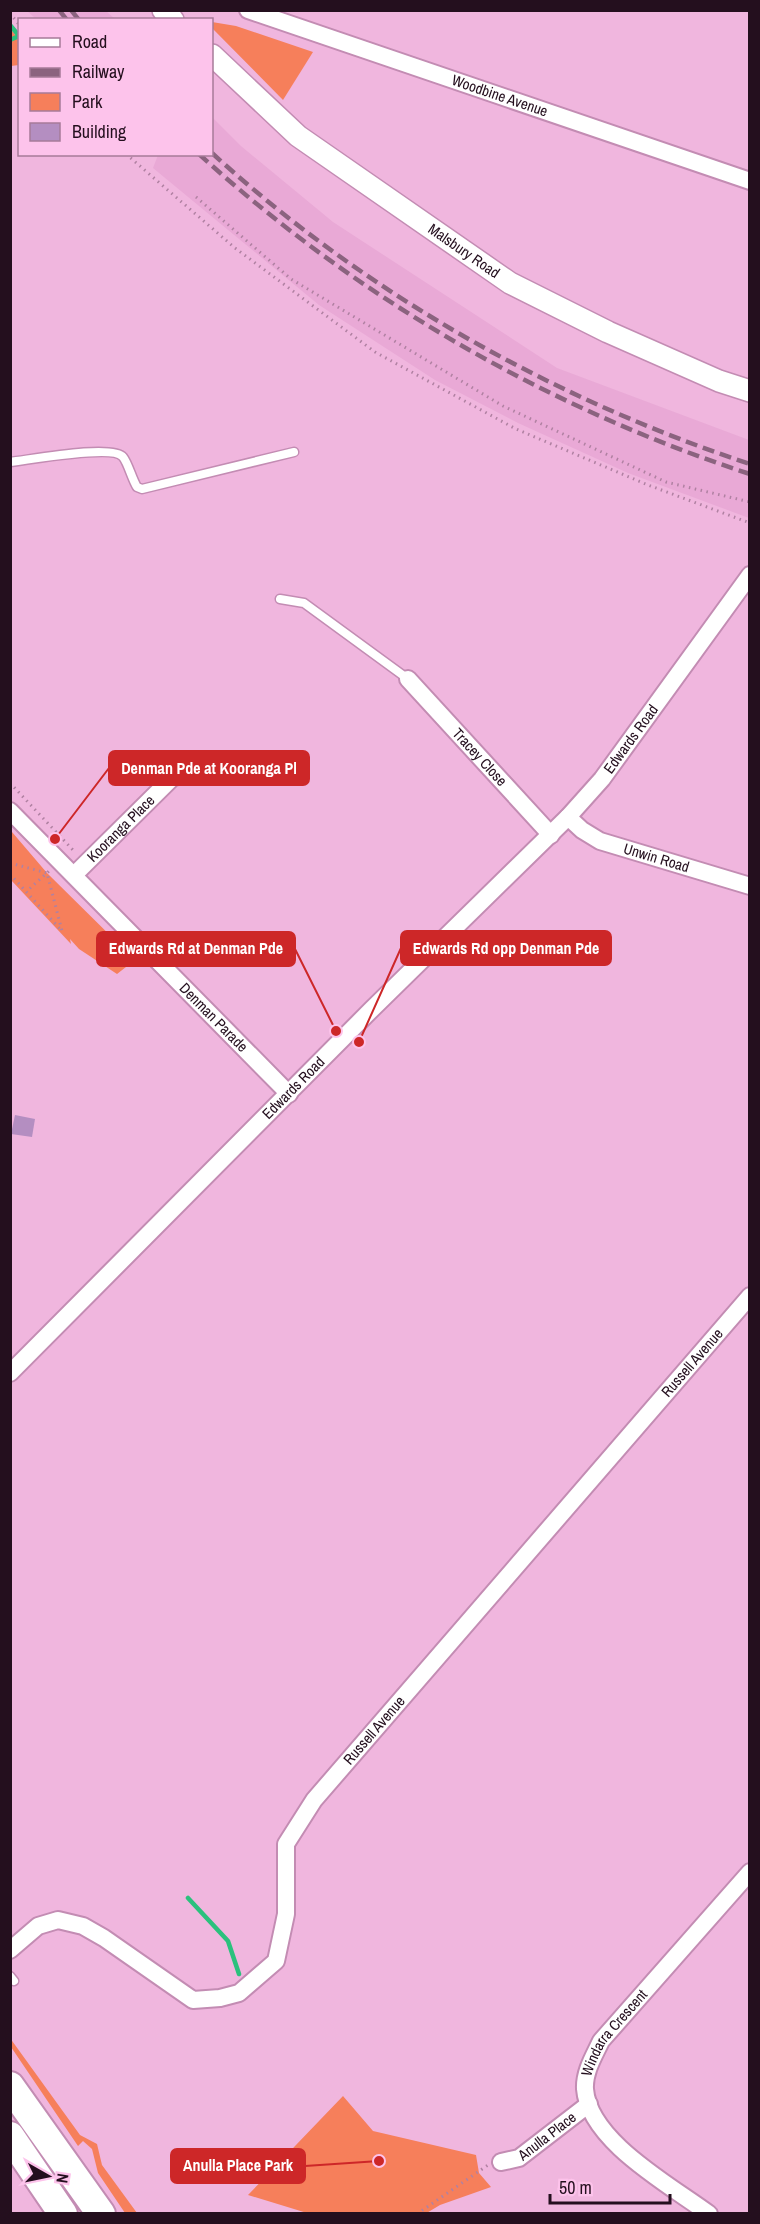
<svg xmlns="http://www.w3.org/2000/svg" width="760" height="2224" viewBox="0 0 760 2224" font-family="'Archivo Narrow',sans-serif">
<style>
.built{fill:#e9a9d6}
.green{fill:#f67f5b}
.lines{fill:none;stroke-linecap:round;stroke-linejoin:round}
.stream{stroke:#2bc17d;stroke-width:4.5}
.building{fill:#b48ec1}
.service-casing{stroke:#c38cb3;stroke-width:11}
.minor-casing{stroke:#c38cb3;stroke-width:20}
.tertiary-casing{stroke:#c38cb3;stroke-width:24}
.trunk-casing{stroke:#c38cb3;stroke-width:32}
.path{stroke:#b081a2;stroke-width:3;stroke-dasharray:1.5 4.5;stroke-linecap:butt}
.service{stroke:#fff;stroke-width:8}
.minor{stroke:#fff;stroke-width:16}
.tertiary{stroke:#fff;stroke-width:21}
.trunk{stroke:#fff;stroke-width:28}
.rail{stroke:#8b637f;stroke-width:4.5;stroke-dasharray:12 6;stroke-linecap:butt}
.labels{text-anchor:middle;stroke-width:5;stroke-linejoin:round;paint-order:stroke}
.street-label{font-size:15px;fill:#240f1e;stroke:#fdc3eb}
.leader{fill:none;stroke:#cd2728;stroke-width:2}
.callout-dot{fill:#cd2728;stroke:#fdc3eb;stroke-width:2}
.callout{fill:#cd2728;stroke:#cd2728;stroke-width:2}
.callout-label{font-size:16px;text-anchor:middle;font-weight:bold;fill:#fff}
</style>
<rect width="100%" height="100%" fill="#f0b6de"/>
<path class="built" d="M27 11H106L115 19H36Z
M212 117 241 146 333 222 557 368 749 440V518L628 473 518 423 435 380 319 305 153 168 158 155 212 154Z"/>
<path class="green" d="M212 22 236 26 313 52 283 100 212 28Z
M10 28 19 40V65L11 66Z
M12 832 47 873 135 960 117 974 79 949 70 939 71 944 11 880Z
M10 2038 80 2135 97 2144 102 2165 137 2213H125L98 2173 92 2149 83 2141 78 2146 11 2047Z
M343 2096 373 2131 476 2155 479 2173 491 2187 440 2205 425 2214 307 2213 248 2195Z"/>
<g class="lines">
<path class="stream" d="M10 25 20 37
M10 40 19 36
M188 1898 228 1941 239 1974"/>
</g>
<path class="building" d="M15 1115 35 1119 32 1137 11 1134Z"/>
<g class="lines">
<defs>
<path id="service" d="M10 462C29 460 113 444 123 457 128 463 132 479 137 487L142 489 294 452
M280 599 304 603 408 679
M10 1976 14 1981"/>
<g id="minor">
<path id="s1" d="M248 10 750 181"/>
<path id="s2" d="M408 679 551 835"/>
<path id="s3" d="M10 811 289 1094"/>
<path id="s4" d="M568 817 582 830 600 841 750 886"/>
<path id="s5" d="M74 875 172 778 193 770 236 765"/>
<path id="s6" d="M10 1373 371 1010 568 817 602 779 750 575"/>
<path id="s7" d="M10 1950 38 1926 58 1920 83 1926 104 1938 193 2000 220 1998 239 1993 276 1961 286 1914V1844L314 1800 750 1296"/>
<path id="s8" d="M501 2162 519 2158 589 2104"/>
<path id="s9" d="M709 2214C670 2185 589 2141 585 2089 584 2072 594 2056 601 2041L750 1872"/>
</g>
<g id="tertiary">
<path d="M163 10 173 20"/>
<path id="s10" d="M212 55 298 136 510 283 608 332 719 381 750 391"/>
</g>
<path id="trunk" d="M10 2086 101 2214
M10 2136 63 2214"/>
</defs>
<use href="#service" class="service-casing"/>
<use href="#minor" class="minor-casing"/>
<use href="#tertiary" class="tertiary-casing"/>
<use href="#trunk" class="trunk-casing"/>
<path class="path" d="M10 13 20 26
M126 154 235 248 375 352 516 429 648 485 750 523
M196 197 291 279 503 406 666 482 750 502
M10 783 73 850
M10 863 47 873 27 891
M10 874 62 931 47 873 49 871
M417 2214 488 2165"/>
<use href="#service" class="service"/>
<use href="#minor" class="minor"/>
<use href="#tertiary" class="tertiary"/>
<use href="#trunk" class="trunk"/>
<path class="rail" d="M59 10 67 20
M71 10 79 20
M212 153C365 293 553 399 750 464
M199 154C357 298 547 408 750 474"/>
</g>
<g class="labels">
<g class="street-label">
<text dy="5" stroke="none"><textPath href="#s1" startOffset="266">Woodbine Avenue</textPath></text>
<text dy="5" stroke="none"><textPath href="#s10" startOffset="320">Malsbury Road</textPath></text>
<text dy="5" stroke="none"><textPath href="#s6" startOffset="888">Edwards Road</textPath></text>
<text dy="5" stroke="none"><textPath href="#s2" startOffset="106">Tracey Close</textPath></text>
<text dy="5" stroke="none"><textPath href="#s5" startOffset="66">Kooranga Place</textPath></text>
<text dy="5" stroke="none"><textPath href="#s4" startOffset="99">Unwin Road</textPath></text>
<text dy="5" stroke="none"><textPath href="#s3" startOffset="290">Denman Parade</textPath></text>
<text dy="5" stroke="none"><textPath href="#s6" startOffset="402">Edwards Road</textPath></text>
<text dy="5" stroke="none"><textPath href="#s7" startOffset="1060">Russell Avenue</textPath></text>
<text dy="5" stroke="none"><textPath href="#s7" startOffset="574">Russell Avenue</textPath></text>
<text dy="5" stroke="none"><textPath href="#s9" startOffset="246">Windarra Crescent</textPath></text>
<text dy="5" stroke="none"><textPath href="#s8" startOffset="54">Anulla Place</textPath></text>
</g>
</g>
<path class="leader" d="M55 839L109 768M359 1042L401 948M336 1031L295 949M379 2161L305 2166"/>
<g class="callout-dot">
<circle cx="55" cy="839" r="6"/>
<circle cx="359" cy="1042" r="6"/>
<circle cx="336" cy="1031" r="6"/>
<circle cx="379" cy="2161" r="6"/>
</g>
<g class="callout">
<rect x="109" y="751" width="200" height="34" rx="6"/>
<rect x="401" y="931" width="210" height="34" rx="6"/>
<rect x="97" y="932" width="198" height="34" rx="6"/>
<rect x="171" y="2149" width="134" height="34" rx="6"/>
</g>
<g class="callout-label">
<text x="209" y="774">Denman Pde at Kooranga Pl</text>
<text x="506" y="954">Edwards Rd opp Denman Pde</text>
<text x="196" y="954">Edwards Rd at Denman Pde</text>
<text x="238" y="2171">Anulla Place Park</text>
</g>
<rect width="760" height="2224" fill="none" stroke="#240f1e" stroke-width="24"/>
<rect x="18" y="18" width="195" height="138" fill="#fdc3eb" stroke="#a67b99" stroke-width="1.5"/>
<rect x="30" y="38" width="30" height="9" fill="#ffffff" stroke="#a67b99" stroke-width="1.5"/>
<text x="72" y="48" font-size="18" fill="#240f1e">Road</text>
<rect x="30" y="68" width="30" height="9" fill="#8b637f" stroke="#a67b99" stroke-width="1.5"/>
<text x="72" y="78" font-size="18" fill="#240f1e">Railway</text>
<rect x="30" y="93" width="30" height="18" fill="#f67f5b" stroke="#a67b99" stroke-width="1.5"/>
<text x="72" y="108" font-size="18" fill="#240f1e">Park</text>
<rect x="30" y="123" width="30" height="18" fill="#b48ec1" stroke="#a67b99" stroke-width="1.5"/>
<text x="72" y="138" font-size="18" fill="#240f1e">Building</text>
<g transform="translate(48 2176) rotate(99)" stroke="#fdc3eb" stroke-width="4.5" paint-order="stroke">
<path d="M0-4.5L10 22L0 15L-10 22Z" fill="#240f1e"/>
<text y="-9" font-size="16" font-weight="bold" text-anchor="middle" fill="#240f1e">N</text>
</g>
<path d="M550 2194v9h120v-9" fill="none" stroke="#240f1e" stroke-width="3"/>
<text x="559" y="2194" font-size="18" fill="#240f1e" stroke="#fdc3eb" stroke-width="4.5" paint-order="stroke">50 m</text>
</svg>
